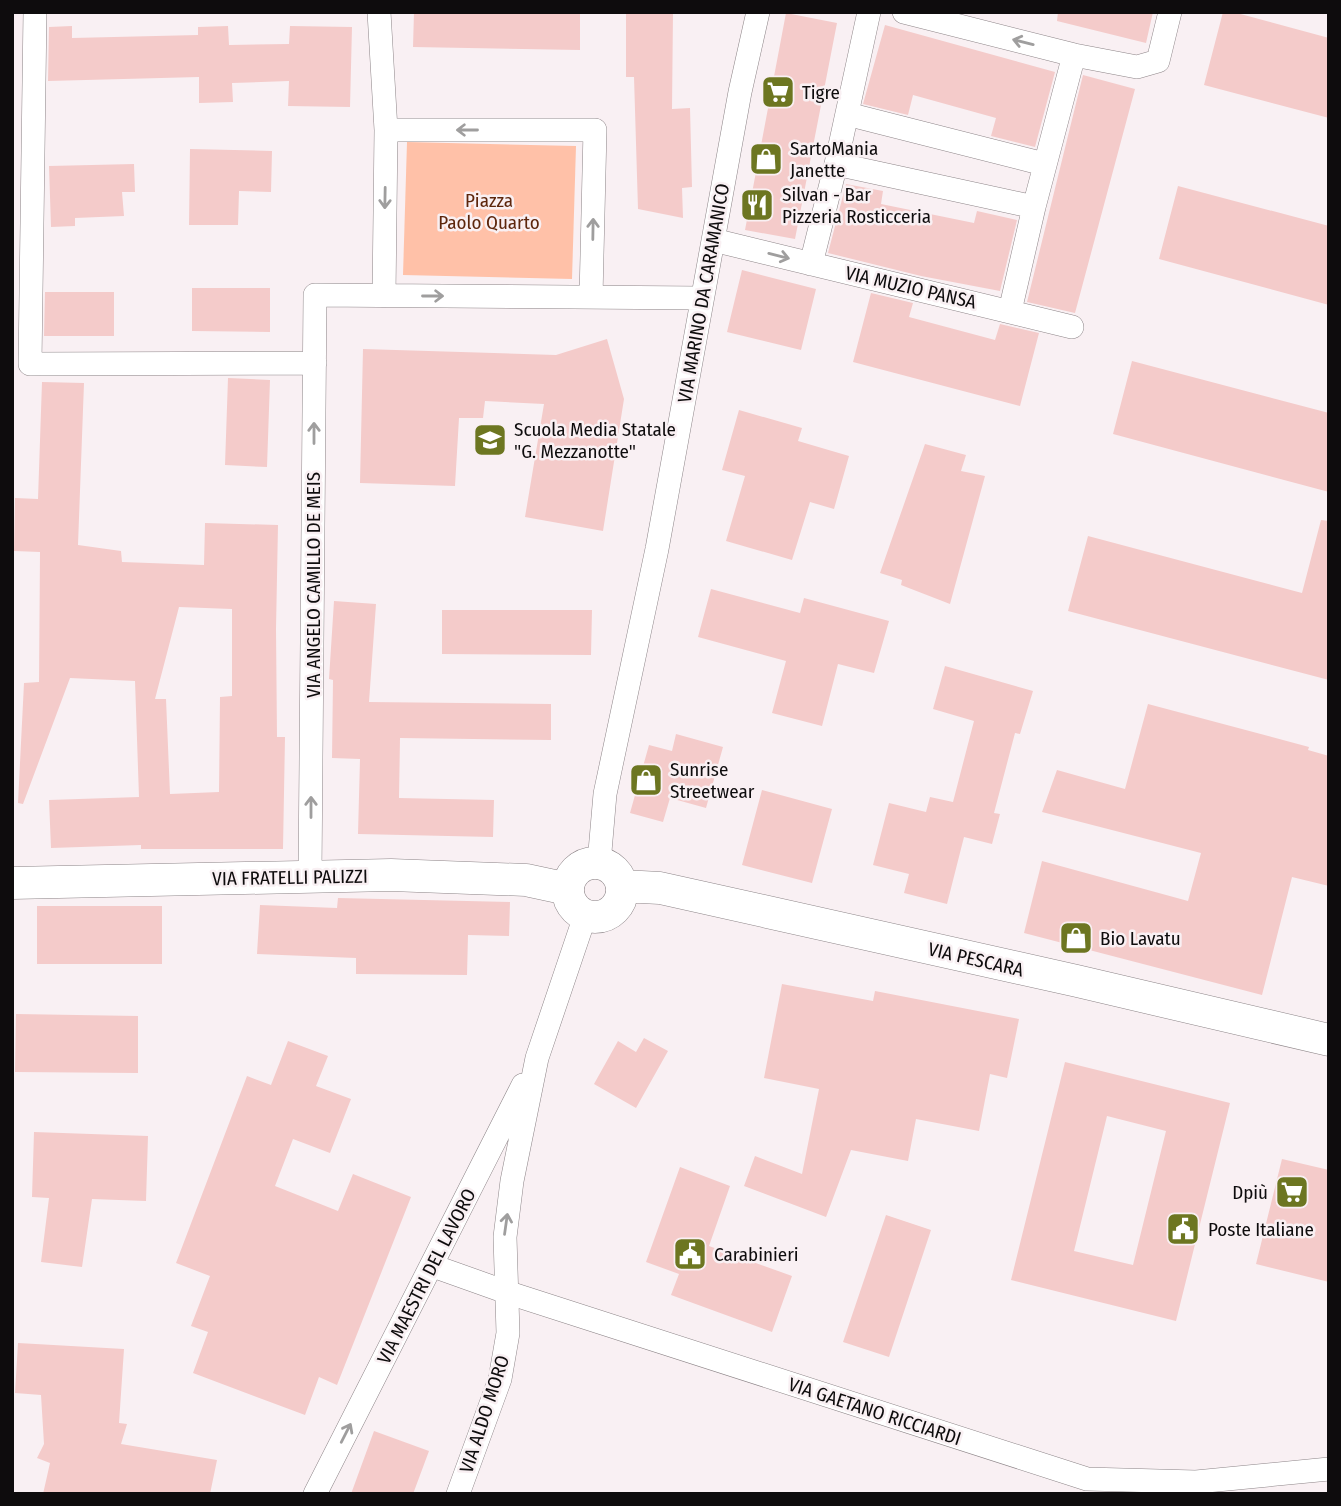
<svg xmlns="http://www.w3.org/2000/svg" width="1341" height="1506" viewBox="0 0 1341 1506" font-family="'Fira Sans Condensed',sans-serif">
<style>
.green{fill:#ffc1a8}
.building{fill:#f4cbca;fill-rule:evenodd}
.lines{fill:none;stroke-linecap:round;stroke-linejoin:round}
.street-casing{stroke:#8d8588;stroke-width:24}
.secondary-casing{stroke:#8d8588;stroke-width:33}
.street{stroke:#fff;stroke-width:23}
.secondary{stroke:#fff;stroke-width:32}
.oneway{stroke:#9f9e9e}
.labels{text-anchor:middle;stroke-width:5;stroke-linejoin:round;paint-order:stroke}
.poi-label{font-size:19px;fill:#0e0c0d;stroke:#f9f0f3;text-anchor:start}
.park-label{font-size:19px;fill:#5d260c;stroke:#f9f0f3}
.street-label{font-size:19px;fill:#0e0c0d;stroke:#f9f0f3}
</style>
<rect width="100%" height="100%" fill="#f9f0f3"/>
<path class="green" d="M407 142 576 146 572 279 403 275Z"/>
<path class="building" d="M414 12H580V50L413 47Z
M626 12H673L672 109 690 108 692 187 682 188 683 218 638 209 634 77H626Z
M1058 12H1153L1146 43 1057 21Z
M1223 12H1233L1329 38V118L1204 85Z
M786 13 837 23 795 239 745 230Z
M885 25 1055 72 1035 147 991 136 996 118 913 95 908 115 863 104Z
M72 26V38L198 35V27L228 26 229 45 289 44 290 26 352 27 350 107 288 106 289 81 232 83 233 102 199 103V77L48 81 49 27Z
M1083 75 1135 89 1075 313 1027 302Z
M190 149 272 151 271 192 239 191 238 225H189Z
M134 164 135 192H122L124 216 75 218V226L51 227 49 166Z
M846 184 883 191 881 204 974 223 977 211 1017 220 1000 291 921 276 828 253Z
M1178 186 1329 226V305L1159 259Z
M742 270 816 289 801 350 727 332Z
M192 288H270V332L192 331Z
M45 292H114V336H44Z
M871 293 913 303 909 317 995 340 1000 324 1039 333 1020 406 853 362Z
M607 339 624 399 603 531 525 517 544 404 485 401 483 418H459L455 486 360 483 363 349 556 355Z
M1132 361 1329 413V492L1113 434Z
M228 378 270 380 267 467 225 465Z
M42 382 84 383 78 545 121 551 122 562 204 565 205 523 278 525 276 629 277 737H285L283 849H141V845L51 848 49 800 139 797 135 681 70 678 23 804 18 803 24 683 39 682 40 552 14 551 15 498 38 499ZM179 607 232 609V696L220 697 219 792 170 794 166 699H155Z
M739 410 802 428 798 441 849 456 834 509 810 502 792 560 726 541 745 476 722 470Z
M925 444 966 455 961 471 985 476 950 604 901 585 902 580 880 573Z
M1321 520 1329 521V680L1068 611 1088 536 1302 593Z
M711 589 800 613 804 598 889 621 874 673 838 664 822 726 772 713 786 661 698 637Z
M334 601 376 604 369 702 551 704V740L400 738 399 798 494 800 493 837 358 834 360 759 332 758 333 680 329 679Z
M442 610H592L591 655 442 654Z
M945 666 1033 691 1020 734 1015 733 994 813 1000 814 992 844 964 837 947 904 904 893 909 874 873 865 889 803 926 812 930 797 953 802 974 721 933 709Z
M1148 704 1309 747 1308 750 1329 756V886L1292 877 1262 995 1024 933 1042 861 1188 901 1201 853 1042 812 1057 770 1125 789Z
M676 734 723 747 706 808 670 798 663 822 630 813 649 745 672 751Z
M762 790 832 809 812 883 742 865Z
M338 898 510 902 509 936 468 935 467 975 356 974V958L257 954 260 905 337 908Z
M37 906H162V964H37Z
M782 984 873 1001 875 991 1019 1019 1007 1078 990 1074 979 1131 916 1119 908 1161 851 1150 826 1217 744 1186 755 1156 802 1174 819 1089 764 1078Z
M16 1014 138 1016V1073L15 1072Z
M644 1038 668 1051 636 1108 594 1084 618 1041 636 1052Z
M288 1041 328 1056 316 1086 351 1099 330 1153 293 1139 275 1186 338 1211 353 1174 411 1197 337 1385 319 1377 305 1415 193 1373 208 1332 191 1326 210 1276 176 1263 247 1076 271 1085Z
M1065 1062 1230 1103 1176 1321 1011 1280ZM1107 1116 1166 1131 1133 1265 1074 1251Z
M34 1132 148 1136 146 1201 92 1199 82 1267 41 1262 49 1198 32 1197Z
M1282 1159 1329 1170V1282L1256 1264Z
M680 1167 730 1186 709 1246 792 1276 772 1332 671 1295 679 1274 646 1262Z
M886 1215 931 1230 889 1357 843 1342Z
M18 1343 124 1349 119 1423 127 1424 121 1444 217 1460 210 1494H43L50 1463 37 1458 44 1444 41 1395 15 1393Z
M374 1431 429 1451 413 1494H351Z"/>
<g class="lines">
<defs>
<path id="street" d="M35 12 30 364 315 363
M379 12 386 130 384 296
M904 12 1074 55 1137 67 1158 61 1170 12
M847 114 1044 164
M386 130H595L591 297
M836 164 869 12
M713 240 1072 327
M811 264 836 164 1034 207 1074 55
M1010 311 1034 207
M599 863 605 794 657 549 740 92 758 12
M310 875 315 295 702 298
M433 1266 506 1292 1087 1479 1196 1482 1329 1469
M315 1494 523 1085
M458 1494 500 1379 508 1333 505 1237 512 1181 537 1058 585 916"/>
<path id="secondary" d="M568 890a27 27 0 1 1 54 0a27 27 0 1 1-54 0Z
M12 883 391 875 526 880 568 889
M622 886 660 888 1077 981 1329 1040"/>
</defs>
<use href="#street" class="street-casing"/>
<use href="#secondary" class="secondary-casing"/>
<use href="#street" class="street"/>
<use href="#secondary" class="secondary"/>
</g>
<defs><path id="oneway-shaft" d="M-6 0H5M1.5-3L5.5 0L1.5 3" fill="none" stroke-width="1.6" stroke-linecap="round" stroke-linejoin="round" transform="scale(1.75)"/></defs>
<g class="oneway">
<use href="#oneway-shaft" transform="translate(1023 42) rotate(-166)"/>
<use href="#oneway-shaft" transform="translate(467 130) rotate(-180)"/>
<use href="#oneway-shaft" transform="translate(385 198) rotate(91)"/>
<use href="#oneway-shaft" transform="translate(593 229) rotate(-89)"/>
<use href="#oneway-shaft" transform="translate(779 256) rotate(14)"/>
<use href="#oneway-shaft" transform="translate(433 296)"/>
<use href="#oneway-shaft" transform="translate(314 433) rotate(-90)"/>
<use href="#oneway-shaft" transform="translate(311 807) rotate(-90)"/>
<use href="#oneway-shaft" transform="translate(506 1224) rotate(-82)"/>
<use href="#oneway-shaft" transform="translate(346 1433) rotate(-63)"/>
</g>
<defs>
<symbol id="supermarket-square" viewBox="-11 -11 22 22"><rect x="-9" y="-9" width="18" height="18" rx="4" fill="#6d7621" stroke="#f9f0f3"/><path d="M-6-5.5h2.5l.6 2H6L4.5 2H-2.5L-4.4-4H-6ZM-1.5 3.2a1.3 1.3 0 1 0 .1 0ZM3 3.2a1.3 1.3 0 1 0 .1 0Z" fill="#fff"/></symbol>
<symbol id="shop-square" viewBox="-11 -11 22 22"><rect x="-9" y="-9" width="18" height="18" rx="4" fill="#6d7621" stroke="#f9f0f3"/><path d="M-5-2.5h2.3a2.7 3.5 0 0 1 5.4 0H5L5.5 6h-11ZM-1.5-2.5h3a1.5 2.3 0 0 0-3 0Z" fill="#fff"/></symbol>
<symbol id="restaurant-square" viewBox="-11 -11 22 22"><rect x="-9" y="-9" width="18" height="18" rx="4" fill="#6d7621" stroke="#f9f0f3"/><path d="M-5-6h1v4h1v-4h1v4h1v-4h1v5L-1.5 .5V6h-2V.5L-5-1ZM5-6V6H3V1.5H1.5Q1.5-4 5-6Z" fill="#fff"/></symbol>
<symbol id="school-square" viewBox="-11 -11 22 22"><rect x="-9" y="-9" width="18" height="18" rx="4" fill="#6d7621" stroke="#f9f0f3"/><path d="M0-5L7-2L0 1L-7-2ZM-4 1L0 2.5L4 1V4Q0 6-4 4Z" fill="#fff"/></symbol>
<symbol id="civic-square" viewBox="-11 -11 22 22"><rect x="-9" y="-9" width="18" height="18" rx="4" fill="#6d7621" stroke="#f9f0f3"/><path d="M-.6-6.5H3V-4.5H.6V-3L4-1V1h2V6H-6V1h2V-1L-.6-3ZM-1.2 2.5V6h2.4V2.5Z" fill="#fff"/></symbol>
</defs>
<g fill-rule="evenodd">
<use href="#supermarket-square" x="759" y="73" width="38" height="38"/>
<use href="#shop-square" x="747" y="140" width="38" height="38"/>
<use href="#restaurant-square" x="738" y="186" width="38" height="38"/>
<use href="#school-square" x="471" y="421" width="38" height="38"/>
<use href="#shop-square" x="627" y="761" width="38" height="38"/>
<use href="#shop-square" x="1057" y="919" width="38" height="38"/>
<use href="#supermarket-square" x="1273" y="1173" width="38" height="38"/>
<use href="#civic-square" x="1164" y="1210" width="38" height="38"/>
<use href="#civic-square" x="671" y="1235" width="38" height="38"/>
</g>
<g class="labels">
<g class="poi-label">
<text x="802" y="99">Tigre</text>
<text x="790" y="155">SartoMania<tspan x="790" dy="22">Janette</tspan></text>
<text x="782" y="201">Silvan - Bar<tspan x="782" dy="22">Pizzeria Rosticceria</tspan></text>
<text x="514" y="436">Scuola Media Statale<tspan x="514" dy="22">"G. Mezzanotte"</tspan></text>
<text x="670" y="776">Sunrise<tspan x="670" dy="22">Streetwear</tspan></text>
<text x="1100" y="945">Bio Lavatu</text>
<text x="1268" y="1199" text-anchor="end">Dpiù</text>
<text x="1208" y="1236">Poste Italiane</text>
<text x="714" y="1261">Carabinieri</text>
</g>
<g class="park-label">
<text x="489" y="207">Piazza<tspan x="489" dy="22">Paolo Quarto</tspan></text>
</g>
<g class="street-label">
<text transform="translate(911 287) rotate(13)" y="7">VIA MUZIO PANSA</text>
<text transform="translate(703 293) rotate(-80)" y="7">VIA MARINO DA CARAMANICO</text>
<text transform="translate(313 585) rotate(-90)" y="7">VIA ANGELO CAMILLO DE MEIS</text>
<text transform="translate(290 877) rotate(-1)" y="7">VIA FRATELLI PALIZZI</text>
<text transform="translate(976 959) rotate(13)" y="7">VIA PESCARA</text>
<text transform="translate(426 1276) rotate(-63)" y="7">VIA MAESTRI DEL LAVORO</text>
<text transform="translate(875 1411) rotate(18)" y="7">VIA GAETANO RICCIARDI</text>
<text transform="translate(484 1414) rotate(-72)" y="7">VIA ALDO MORO</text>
</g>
</g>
<rect width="1341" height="1506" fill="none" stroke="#0e0c0d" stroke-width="28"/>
</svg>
